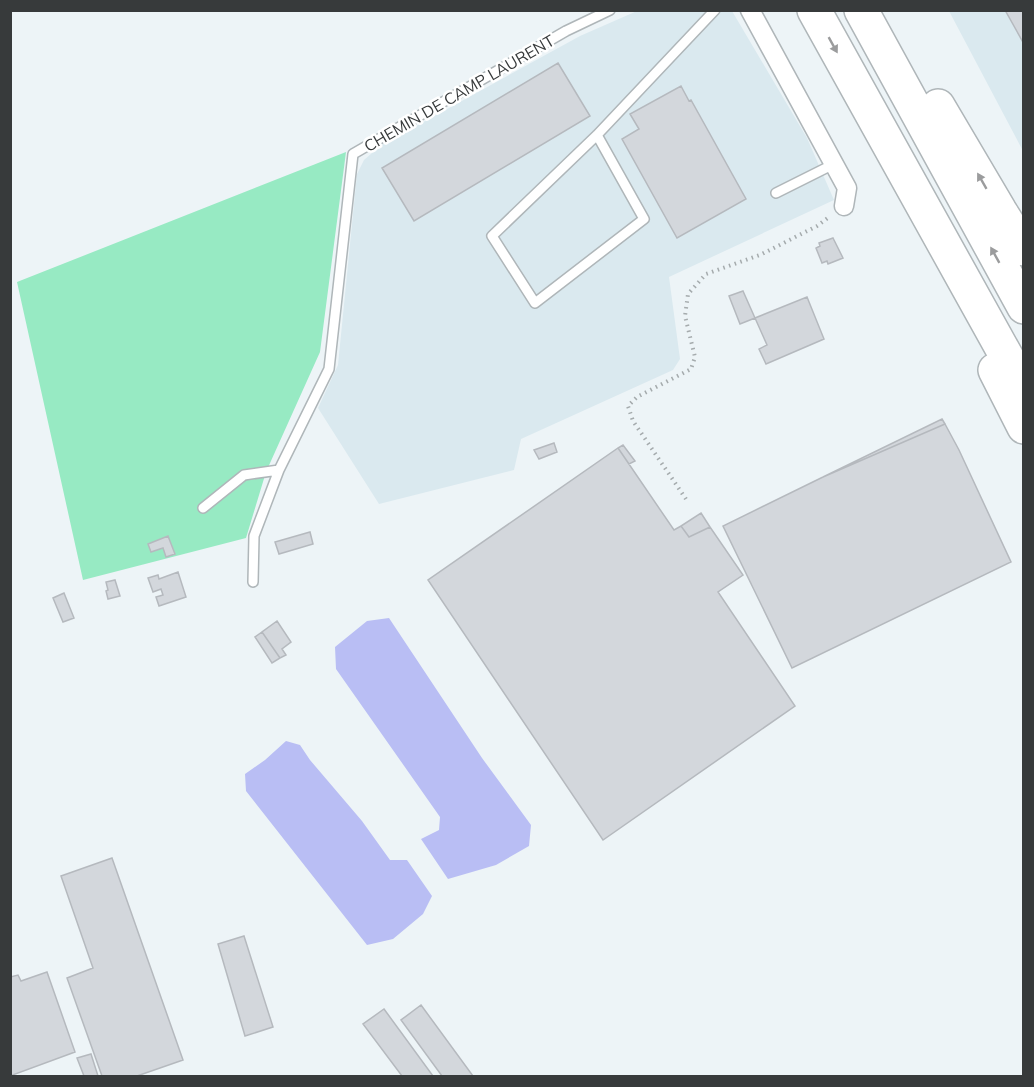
<svg xmlns="http://www.w3.org/2000/svg" width="1034" height="1087" viewBox="0 0 1034 1087" font-family="Mulish,sans-serif">
<style>
.built{fill:#dae9ef}
.green{fill:#97eac3}
.water{fill:#b9bef4}
.building{fill:#d3d7dc;stroke:#b5b9be;stroke-width:1.5}
.lines{fill:none;stroke-linecap:round;stroke-linejoin:round}
.service-casing{stroke:#afb6b9;stroke-width:12}
.minor-casing{stroke:#afb6b9;stroke-width:21}
.motorway-casing{stroke:#afb6b9;stroke-width:36}
.path{stroke:#a5abad;stroke-width:4;stroke-dasharray:1.5 4.5;stroke-linecap:butt}
.service{stroke:#fff;stroke-width:9}
.minor{stroke:#fff;stroke-width:18}
.motorway{stroke:#fff;stroke-width:33}
.oneway{fill:#9b9c9d}
.labels{text-anchor:middle;stroke-width:5;stroke-linejoin:round;paint-order:stroke}
.street-label{font-size:16px;fill:#373a3b;stroke:#fff}
</style>
<rect width="100%" height="100%" fill="#edf4f7"/>
<path class="built" d="M637 11H732L807 138 834 200 669 277 680 359 673 370 521 439 514 470 379 504 318 408 338 365 357 174 364 160 380 146 580 36Z
M949 11H1023V151Z"/>
<path class="green" d="M346 152 320 352 266 472 246 538 83 580 17 282Z"/>
<path class="water" d="M389 618 482 758 531 825 529 846 496 865 448 879 421 839 439 830 440 817 336 669 335 647 367 621Z
M286 741 300 745 310 760 362 821 390 860H407L432 896 423 914 393 939 367 945 246 791 245 774 265 760Z"/>
<path class="building" d="M1005 10H1024V44Z
M558 63 590 116 414 221 382 168Z
M681 86 689 101 691 100 746 199 677 238 622 139 639 129 630 114Z
M833 238 843 258 828 264 827 261 822 263 816 248 820 246 819 243Z
M743 291 755 318 740 324 729 296Z
M807 297 824 339 766 364 759 349 767 345 755 318Z
M942 419 945 424 823 477Z
M945 424 959 450 1011 562 792 668 723 526 823 477Z
M554 443 557 452 539 459 534 450Z
M623 445 635 461 629 464 618 448Z
M618 448 674 530 681 526 689 537 710 527 743 575 718 592 795 706 603 840 428 580Z
M701 513 710 527 689 537 681 526Z
M310 532 313 544 279 554 275 542Z
M168 536 175 554 166 557 163 548 151 552 148 544Z
M178 572 186 597 159 606 156 597 163 595 161 589 153 592 148 578 158 575 159 579Z
M115 580 120 596 108 599 106 591 108 590 106 582Z
M64 593 74 618 63 622 53 598Z
M277 621 291 642 282 649 286 655 280 658 262 632Z
M262 632 280 658 272 663 255 637Z
M112 858 183 1060 137 1076H102L67 978 93 968 61 876Z
M244 936 273 1027 245 1036 218 944Z
M47 972 75 1052 10 1076V977L18 975 21 981Z
M421 1005 473 1076H442L401 1020Z
M384 1009 433 1076H402L363 1024Z
M91 1054 98 1076H84L77 1058Z"/>
<g class="lines">
<defs>
<path id="service" d="M597 135 644 219 535 303 492 236 597 135 715 10
M776 193 834 164
M203 508 244 475 279 470
M253 582 254 536 279 470 329 369 353 154 566 31 610 10"/>
<path id="minor" d="M750 10 847 188 844 206"/>
<path id="motorway" d="M814 10 1024 388
M861 10 1024 307
M938 106 1000 211 1024 249
M995 370 1024 427"/>
</defs>
<use href="#service" class="service-casing"/>
<use href="#minor" class="minor-casing"/>
<use href="#motorway" class="motorway-casing"/>
<path class="path" d="M686 499 633 421 628 406 637 397 691 369 695 357 685 316 688 294 706 274 760 255 817 226 829 217"/>
<use href="#service" class="service"/>
<use href="#minor" class="minor"/>
<use href="#motorway" class="motorway"/>
</g>
<defs><path id="oneway-solid" d="M-6-.8H1V-3.2L6.5 0L1 3.2V.8H-6Z" transform="scale(1.5)"/></defs>
<g class="oneway">
<use href="#oneway-solid" transform="translate(833 45) rotate(61)"/>
<use href="#oneway-solid" transform="translate(982 181) rotate(-120)"/>
<use href="#oneway-solid" transform="translate(995 255) rotate(-119)"/>
</g>
<g class="labels">
<g class="street-label">
<text transform="translate(459 93) rotate(-30)" y="6">CHEMIN DE CAMP LAURENT</text>
</g>
</g>
<rect width="1034" height="1087" fill="none" stroke="#373a3b" stroke-width="24"/>
</svg>
